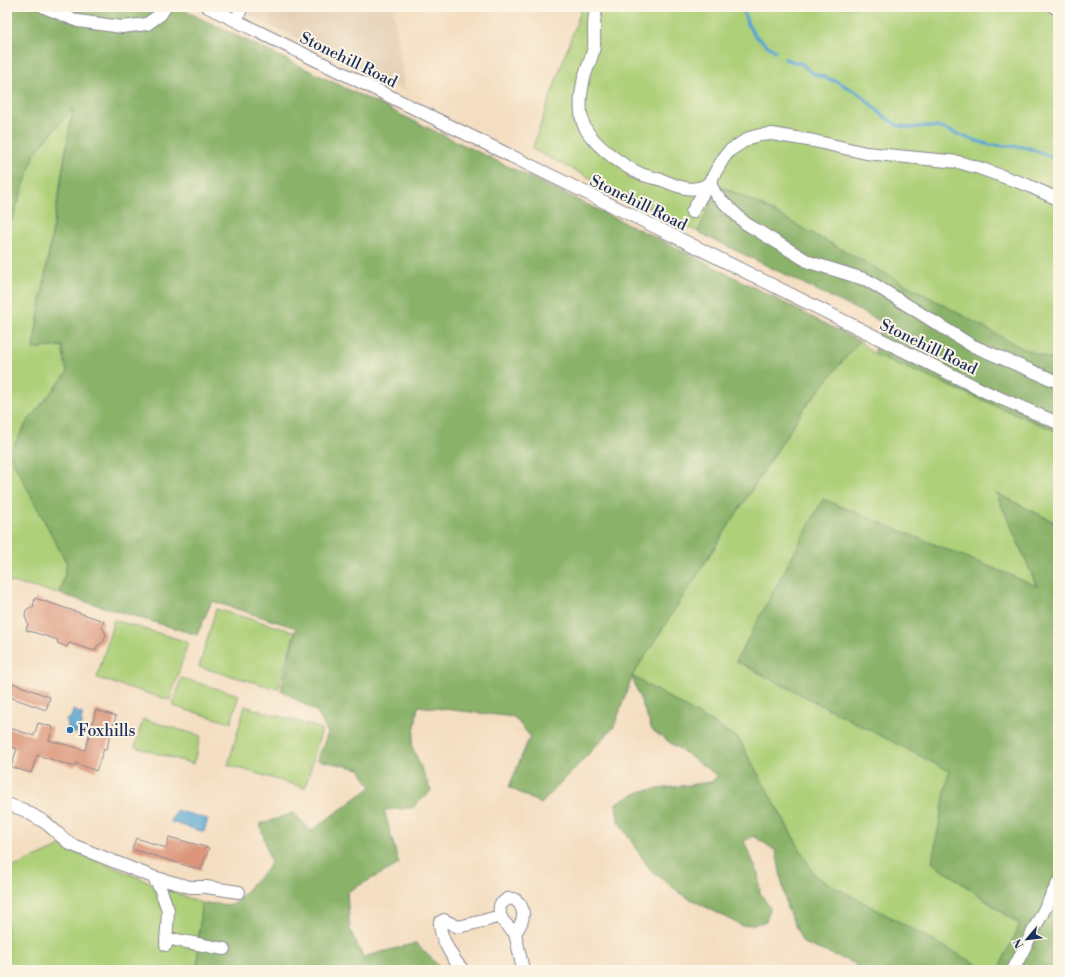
<svg xmlns="http://www.w3.org/2000/svg" width="1065" height="977" viewBox="0 0 1065 977" font-family="'Libre Bodoni',serif">
<style>
.built{fill:#e5d0b6}
.green{fill:#aed079;stroke:#64806c}
.forest{fill:#8ab269;stroke:#527064}
.water{fill:#57a4d0;stroke:#396a97}
.lines{fill:none;stroke-linecap:round;stroke-linejoin:round}
.stream{stroke:#57a4d0;stroke-width:3.5}
.building{fill:#dc957a}
.minor-casing{stroke:#888690;stroke-width:14}
.minor{stroke:#fff;stroke-width:12}
.poi-dot{fill:#1f6fb2;stroke:#fcf5e5;stroke-width:1.5}
.labels{text-anchor:middle;stroke-width:4;stroke-linejoin:round;paint-order:stroke}
.street-label{font-size:16px;fill:#1b2f5e;stroke:#fcf5e5}
.poi-label{font-size:16px;fill:#1b2f5e;stroke:#fcf5e5;text-anchor:start}
</style>
<rect width="100%" height="100%" fill="#fcf5e5"/>
<filter id="ink" filterUnits="userSpaceOnUse"><feTurbulence type="fractalNoise" baseFrequency=".025" numOctaves="2"/><feDisplacementMap in="SourceGraphic" scale="8" xChannelSelector="R" yChannelSelector="G"/><feConvolveMatrix kernelMatrix="1 2 1 2 8 2 1 2 1" color-interpolation-filters="sRGB"/></filter>
<filter id="wash" filterUnits="userSpaceOnUse"><feTurbulence type="fractalNoise" baseFrequency=".012" numOctaves="4" result="noise"/><feDisplacementMap in="SourceGraphic" scale="16" xChannelSelector="R" yChannelSelector="G"/><feGaussianBlur stdDeviation="0.9" result="paint"/><feColorMatrix in="noise" values="0 0 0 0 0 0 0 0 0 0 0 0 0 0 0 0 0 1.4 0 .05"/><feComposite in="paint" operator="in"/></filter>
<g filter="url(#wash)">
<rect width="100%" height="100%" fill="#f4dec1"/>
<path class="built" d="M233 7H393L405 91Z"/>
<path class="green" d="M582 7H1058V395L720 228 698 232 532 149Z
M73 107 33 348 62 346 67 373 27 422 9 454 67 564 60 594 7 581V234L35 153Z
M859 341 874 354 1058 432V524L997 493 1037 587 823 500 736 661 950 771 932 862 1020 925 998 970H987L815 876 738 738 632 676 803 410Z
M216 609 295 632 278 689 199 667Z
M114 620 188 642 170 700 97 678Z
M181 678 239 695 231 723 173 706Z
M245 706 322 729 305 788 228 765Z
M143 719 201 736 193 764 135 747Z
M61 846 201 903 197 970H7V870Z"/>
<path class="forest" d="M7 7H177L661 240 859 341 803 410 632 676 738 738 815 876 987 970H853L856 964 803 943 787 908 776 851 754 836 744 841 758 873 760 893 770 908 766 922 742 926 683 895 651 871 618 821 616 803 642 791 711 782 718 776 652 730 632 677 614 727 541 804 509 787 530 736 514 717 418 706 412 746 431 791 412 808 384 810 399 864 347 892 350 930 363 957 416 943 443 970H197L201 903 233 905 271 864 260 824 294 813 311 831 371 787 360 769 317 760 328 733 317 712 281 690 296 628 212 601 197 635 60 594 67 564 9 454 27 422 67 373 62 346 33 349 73 108 35 153 7 234Z
M718 185 759 204 1022 348 1058 362V432L874 354 882 322 698 232Z
M996 493 1058 524V970H998L1020 924 932 862 949 771 736 661 823 499 1037 586Z"/>
<path class="water" d="M73 710 83 714 81 721 83 724 79 728 76 734 67 731 68 724 66 720 71 717Z
M176 810 208 819 204 832 171 822Z"/>
<g class="lines">
<path class="stream" d="M744 12C749 34 757 38 775 51
M785 59 802 64 812 73 838 82 861 95 882 115 897 125 911 128 925 126 942 128 968 138 990 145 1025 147 1058 159"/>
</g>
<g id="blocks">
<path class="building" d="M35 598 104 621 102 627 106 634 104 641 97 646 95 651 69 643 67 647 57 643 58 640 26 630 28 624 25 616 26 610 29 608H33Z
M7 681 50 697 46 710 7 696Z
M96 710 116 716 106 750 104 749 96 771 76 763 75 767 37 755 31 773 11 767 17 749 7 745V727L34 736 38 723 53 727 49 740 85 750Z
M169 837 209 848 201 870 132 849 136 838 166 848Z"/>
</g>
</g>
<g filter="url(#ink)">
<use href="#blocks" fill-opacity="0" stroke="#888690" stroke-width="1"/>
<g class="lines">
<defs>
<path id="minor" d="M44 7 78 21 122 27 147 24 161 14 165 7
M208 7 678 238 986 392 1058 423
M597 7C592 20 595 32 594 46 592 59 587 67 584 78 581 91 579 110 583 123 590 143 623 166 641 174 648 177 655 178 662 180 677 186 695 195 710 182
M1054 7 1058 9
M236 21 242 7
M710 181 712 188 716 195 745 223 809 262 867 280 971 345 1058 382
M692 212 723 159 729 151 749 138 760 135 772 134 814 141 866 153 958 162 979 168 1027 185 1058 199
M7 804 24 810 46 823 70 844 153 877 160 888 168 910 166 945
M153 877 190 887H206L239 892
M507 899C513 898 515 899 519 903 527 914 522 924 515 933 505 923 498 920 500 905Z
M515 933 523 970
M166 938 224 949
M463 970C453 960 439 936 440 922L444 920 458 927 483 921 500 916
M1013 970 1058 883"/>
</defs>
<use href="#minor" class="minor-casing"/>
<use href="#minor" class="minor"/>
</g>
</g>
<circle class="poi-dot" cx="70" cy="730" r="4"/>
<g class="labels">
<g class="street-label">
<text transform="translate(349 59) rotate(26)" y="6">Stonehill Road</text>
<text transform="translate(639 202) rotate(26)" y="6">Stonehill Road</text>
<text transform="translate(929 346) rotate(26)" y="6">Stonehill Road</text>
</g>
<g class="poi-label">
<text x="78" y="736">Foxhills</text>
</g>
</g>
<rect width="1065" height="977" fill="none" stroke="#fcf5e5" stroke-width="24"/>
<g transform="translate(1027 939) rotate(242)" stroke="#fcf5e5" stroke-width="3" paint-order="stroke">
<path d="M0-3L7 15L0 10L-7 15Z" fill="#1b2f5e"/>
<text y="-6" font-size="11" font-weight="bold" text-anchor="middle" fill="#1b2f5e">N</text>
</g>
</svg>
